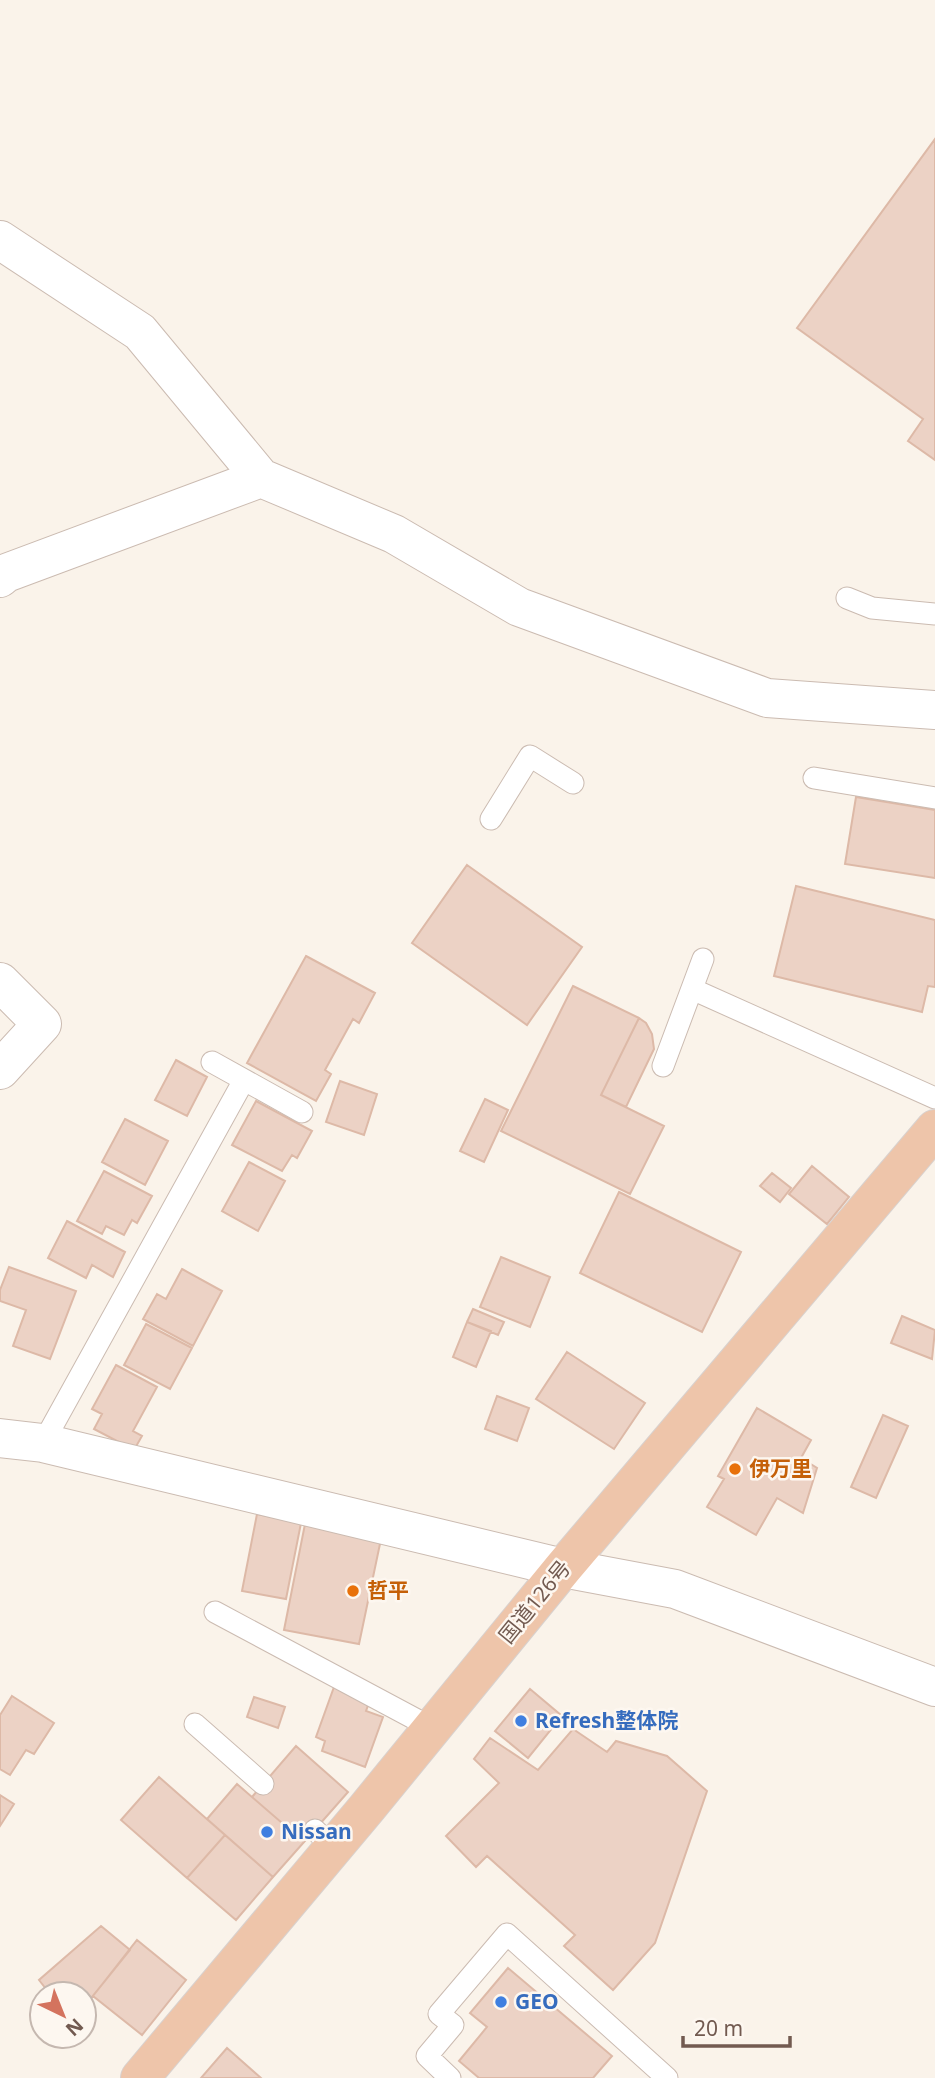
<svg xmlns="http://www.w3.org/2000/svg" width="935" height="2078" viewBox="0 0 935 2078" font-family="'Noto Sans','Noto Sans JP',sans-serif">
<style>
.building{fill:#ecd2c5;stroke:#ddb9a7;stroke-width:2}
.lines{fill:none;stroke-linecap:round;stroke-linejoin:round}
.service-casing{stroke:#cbbbb1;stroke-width:23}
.minor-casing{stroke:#cbbbb1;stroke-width:40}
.trunk-casing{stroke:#d8d1ce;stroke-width:40}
.service{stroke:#fff;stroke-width:21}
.minor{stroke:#fff;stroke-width:38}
.trunk{stroke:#eec5aa;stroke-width:38}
.food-dot{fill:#e8710a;stroke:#fdf7f0;stroke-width:2.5}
.shop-dot{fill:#3f7fe0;stroke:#fdf7f0;stroke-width:2.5}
.labels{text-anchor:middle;stroke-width:5;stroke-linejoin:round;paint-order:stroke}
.food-label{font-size:21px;font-weight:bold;fill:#c56008;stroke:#fdf7f0;text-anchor:start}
.street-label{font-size:21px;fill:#725a50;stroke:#fdf7f0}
.shop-label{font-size:21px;font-weight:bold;fill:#366cbe;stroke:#fdf7f0;text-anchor:start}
</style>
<rect width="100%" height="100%" fill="#faf3ea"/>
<path class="building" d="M935 139V460L908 441 923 419 797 328Z
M856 797 935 810V878L845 864Z
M467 865 582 947 527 1025 412 943Z
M796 886 935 920V987L928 986 922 1012 774 976Z
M306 956 375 993 359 1023 353 1019 325 1070 331 1074 316 1101 247 1063Z
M573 986 639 1018 601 1095 664 1126 630 1194 501 1131Z
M639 1018 646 1023 652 1034 654 1049 626 1107 601 1095Z
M176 1060 207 1077 187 1116 155 1100Z
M340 1081 377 1094 364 1135 326 1122Z
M485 1099 508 1110 484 1162 460 1151Z
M256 1101 312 1131 297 1158 292 1155 282 1171 232 1145Z
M125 1119 168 1141 145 1185 102 1162Z
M249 1162 285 1181 258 1231 222 1211Z
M812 1166 849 1197 827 1224 789 1194Z
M104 1171 152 1196 137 1223 132 1220 124 1235 106 1226 102 1234 77 1221Z
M772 1173 791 1188 780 1202 760 1186Z
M619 1192 741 1252 702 1332 580 1273Z
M67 1221 125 1252 113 1277 92 1265 86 1278 48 1258Z
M501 1257 550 1277 530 1327 480 1307Z
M9 1267 76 1291 50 1359 13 1346 26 1310 0 1301V1290Z
M182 1269 222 1291 193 1346 143 1319 157 1294 166 1299Z
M473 1309 504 1322 498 1335 467 1322Z
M902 1316 935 1330 932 1359 891 1343Z
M467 1322 491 1331 476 1367 453 1357Z
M146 1324 192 1348 170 1389 124 1365Z
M567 1352 645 1403 614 1449 536 1399Z
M116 1365 157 1387 133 1431 142 1436 134 1450 94 1429 102 1414 92 1409Z
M497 1396 529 1408 517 1441 485 1429Z
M757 1408 811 1440 801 1458 817 1468 803 1513 777 1498 756 1535 707 1507 724 1479 718 1476Z
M883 1415 908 1426 876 1498 851 1487Z
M257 1514 301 1523 286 1599 242 1591Z
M305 1524 381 1539 359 1644 284 1630Z
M334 1687 370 1700 366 1711 383 1717 365 1767 322 1751 325 1741 316 1737Z
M530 1689 562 1716 528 1758 495 1731Z
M12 1696 54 1723 34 1754 26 1750 10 1775 0 1769V1715Z
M254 1697 285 1707 278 1728 247 1717Z
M573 1729 607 1752 616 1741 667 1756 707 1791 655 1943 613 1990 564 1946 575 1935 487 1856 476 1867 446 1836 499 1783 474 1759 490 1738 538 1770Z
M296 1746 348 1792 304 1842 252 1797Z
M159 1777 225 1835 187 1878 121 1820Z
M237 1784 304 1842 273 1877 207 1819Z
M0 1795 14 1804 0 1826Z
M225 1835 273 1877 236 1920 187 1878Z
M101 1926 130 1950 84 2007V1994H50L39 1980Z
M137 1940 186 1980 142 2035 93 1996Z
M508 1968 612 2056 593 2078H479L459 2061 487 2027 470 2013Z
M227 2048 261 2078H201Z"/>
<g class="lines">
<defs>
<path id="service" d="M847 598 872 608 935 614
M814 778 935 798
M491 819 530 756 573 783
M692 989 935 1098
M212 1062 302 1112
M663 1066 703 959
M43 1443 244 1080
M215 1612 432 1728
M195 1724 263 1784
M315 1830 334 1848
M450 2078 427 2056 453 2025 439 2014 507 1934 667 2078"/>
<path id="minor" d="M0 240 140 332 261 478 394 534 519 607 767 698 935 710
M0 578 6 573 261 478
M0 982 42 1024 0 1070
M0 1438 43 1443 563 1568 675 1589 935 1687"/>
<path id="trunk" d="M140 2078 366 1809 563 1568 935 1129"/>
</defs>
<use href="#service" class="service-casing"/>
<use href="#minor" class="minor-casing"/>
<use href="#trunk" class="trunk-casing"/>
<use href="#service" class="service"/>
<use href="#minor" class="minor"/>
<use href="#trunk" class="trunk"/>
</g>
<g class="food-dot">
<circle cx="735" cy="1469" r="7"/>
<circle cx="353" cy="1591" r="7"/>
</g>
<g class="shop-dot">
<circle cx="521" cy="1721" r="7"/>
<circle cx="267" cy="1832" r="7"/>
<circle cx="501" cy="2002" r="7"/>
</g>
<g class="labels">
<g class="food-label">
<text x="749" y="1476">伊万里</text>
<text x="367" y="1598">哲平</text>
</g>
<g class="street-label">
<text transform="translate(535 1602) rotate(-51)" y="7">国道126号</text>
</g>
<g class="shop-label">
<text x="535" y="1728">Refresh整体院</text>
<text x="281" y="1839">Nissan</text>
<text x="515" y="2009">GEO</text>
</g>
</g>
<g transform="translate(63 2015) rotate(137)"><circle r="33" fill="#fdf7f0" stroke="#c5b8b0" stroke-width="2"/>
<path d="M0-5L12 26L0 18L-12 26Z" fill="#d4735e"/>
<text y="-10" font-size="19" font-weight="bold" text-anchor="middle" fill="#725a50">N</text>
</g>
<path d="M683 2036v10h107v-10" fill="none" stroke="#725a50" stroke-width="3.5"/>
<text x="694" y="2036" font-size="21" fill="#725a50" stroke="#fdf7f0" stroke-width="5" paint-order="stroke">20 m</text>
</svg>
